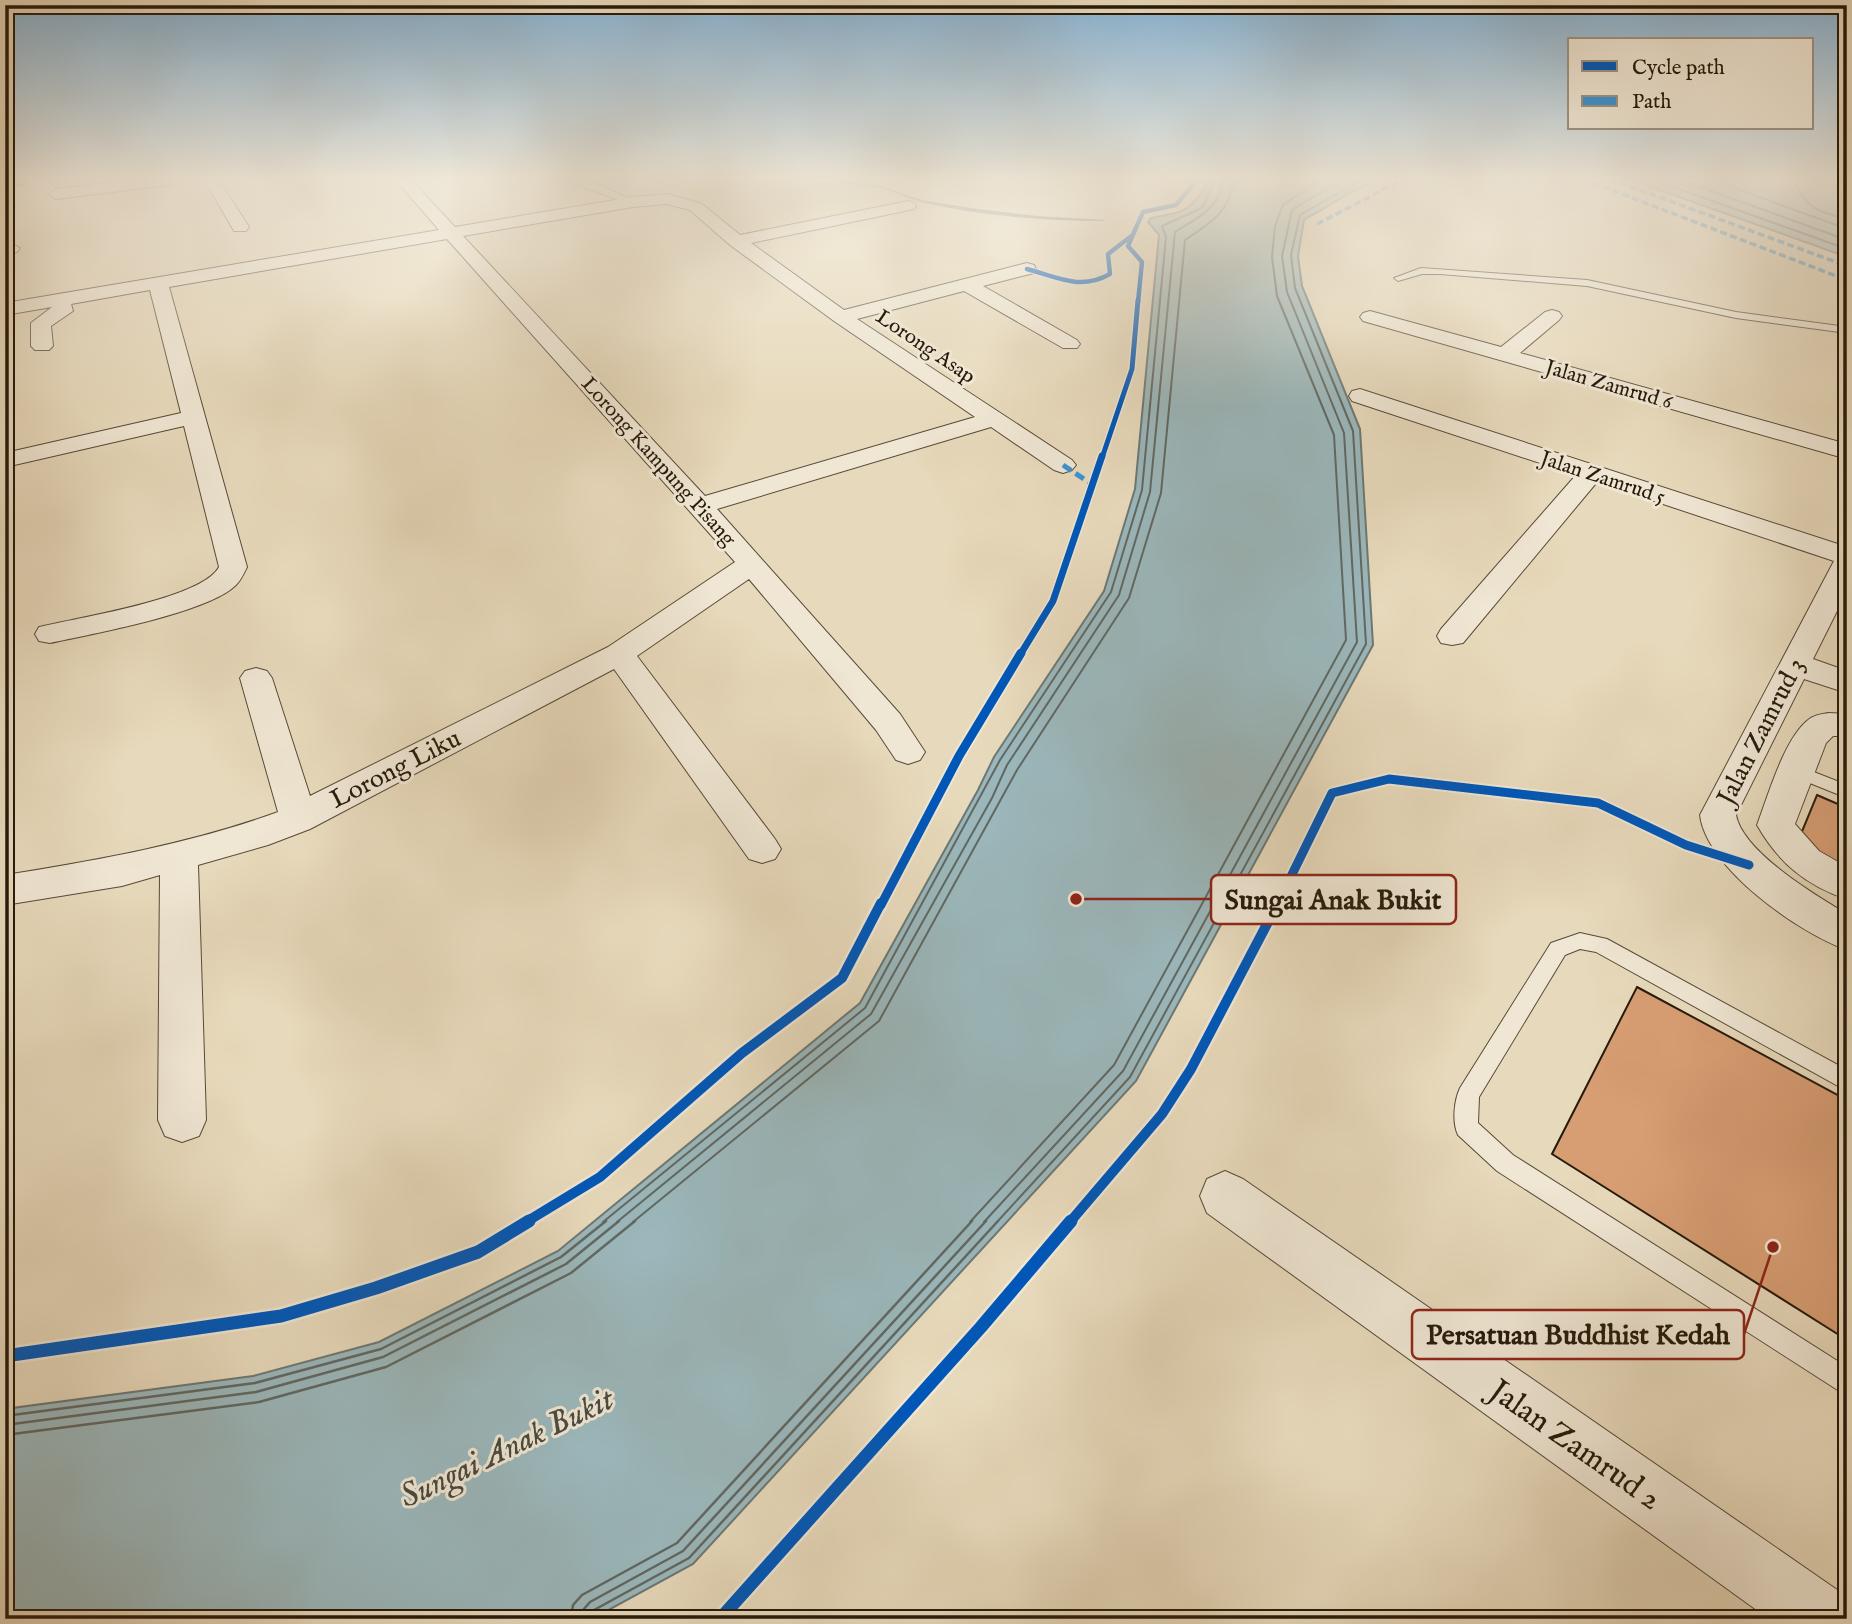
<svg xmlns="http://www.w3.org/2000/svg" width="1852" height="1624" viewBox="0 0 1852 1624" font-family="'IM FELL English',serif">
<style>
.water{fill:#9bb7bb;stroke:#6c7875;stroke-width:2}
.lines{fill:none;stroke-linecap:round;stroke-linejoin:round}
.shore-far1{stroke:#606863;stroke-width:2}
.shore{stroke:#606863;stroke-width:2.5}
.stream{fill:#6c7875;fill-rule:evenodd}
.building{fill:#d79d73;stroke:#261a0b;stroke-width:2}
.service-casing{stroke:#564a37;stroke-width:2}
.minor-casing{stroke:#564a37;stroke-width:2}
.service{fill:#efe6d3;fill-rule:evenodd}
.minor{fill:#efe6d3;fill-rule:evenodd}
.quiet-far1{stroke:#3b94d2;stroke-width:3.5;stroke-dasharray:7 3.5;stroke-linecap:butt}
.quiet{stroke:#3b94d2;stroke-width:5;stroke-dasharray:10 5;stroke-linecap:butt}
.cycleway-far5-casing{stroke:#efe6d3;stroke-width:6}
.cycleway-far4-casing{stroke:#efe6d3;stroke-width:8}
.cycleway-far3-casing{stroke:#efe6d3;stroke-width:10}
.cycleway-far2-casing{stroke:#efe6d3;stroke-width:13}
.cycleway-far1-casing{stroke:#efe6d3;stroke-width:15}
.cycleway-casing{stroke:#efe6d3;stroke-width:18}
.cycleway-far5{stroke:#0057b8;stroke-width:4.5}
.cycleway-far4{stroke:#0057b8;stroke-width:5}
.cycleway-far3{stroke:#0057b8;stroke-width:7}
.cycleway-far2{stroke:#0057b8;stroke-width:9}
.cycleway-far1{stroke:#0057b8;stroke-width:10}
.cycleway{stroke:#0057b8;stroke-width:13}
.labels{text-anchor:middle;stroke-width:6;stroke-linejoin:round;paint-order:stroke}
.far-street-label{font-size:21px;fill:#261a0b;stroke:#efe6d3}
.street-label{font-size:26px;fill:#261a0b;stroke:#efe6d3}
.near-street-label{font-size:32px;fill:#261a0b;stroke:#efe6d3}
.near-water-label{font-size:33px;font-style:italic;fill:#494940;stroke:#efe6d3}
.leader{fill:none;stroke:#8f2418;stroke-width:2.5}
.callout-dot{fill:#8f2418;stroke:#efe6d3;stroke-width:2.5}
.callout{fill:#efe6d3;stroke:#8f2418;stroke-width:2.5}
.callout-label{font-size:28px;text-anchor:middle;font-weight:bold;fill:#261a0b}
</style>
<rect width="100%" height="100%" fill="#e7d9bb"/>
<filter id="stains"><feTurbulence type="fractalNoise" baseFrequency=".00286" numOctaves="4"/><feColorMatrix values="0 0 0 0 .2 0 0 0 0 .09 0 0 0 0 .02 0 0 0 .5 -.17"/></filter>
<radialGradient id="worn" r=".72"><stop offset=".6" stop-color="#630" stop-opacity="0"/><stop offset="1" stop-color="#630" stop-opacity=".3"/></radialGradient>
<path class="water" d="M1210 179H1381L1352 192 1304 220 1298 256 1302 286 1360 429 1373 645 1136 1081 693 1564 592 1619H5V1409L253 1376 379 1342 558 1251 860 1003 978 790 994 757 1104 591 1135 489 1159 235 1148 222 1151 218C1189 211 1190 211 1210 179Z
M1629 179H1814L1847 192V257Z"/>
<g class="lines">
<path class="shore-far1" d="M1651 179 1847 249
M1678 179 1847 240
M1710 179 1847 229
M1795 179C1800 205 1823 215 1847 218
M603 1222 865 1008 1000 760 1111 592 1142 490 1166 237 1162 226 1202 208 1215 179
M617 1222 871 1014 992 798 1007 765 1119 595 1150 492 1175 232C1199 217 1219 209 1224 179
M633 1222 879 1021 1017 770 1129 598 1161 493 1185 240C1211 223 1229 213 1234 179
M970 1222 1114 1065 1346 640 1334 435 1277 296 1272 257 1275 226 1283 205 1322 179
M984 1222 1123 1071 1357 642 1344 433 1287 292 1282 256 1292 210 1343 179
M997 1222 1130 1077 1366 644 1353 431 1295 288 1291 255 1300 215 1363 179"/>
<path class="shore" d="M5 1416 255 1383 381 1349 561 1257 606 1221
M5 1425 256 1392 383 1357 566 1264 619 1221
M5 1435 259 1402 386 1367 571 1273 635 1221
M571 1619 573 1605 582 1595 677 1543 972 1221
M581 1619 583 1610 590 1602 683 1551 986 1221
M590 1619 594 1610 689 1558 998 1221"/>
<path class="stream" d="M826 179 881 186 922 200 971 208 1037 216 1105 220 1103 221C1043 221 984 216 925 203 911 200 898 193 884 189 865 184 844 186 826 179Z"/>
</g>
<path class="building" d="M5 179H27L24 185 5 187Z
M1817 795 1847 808V872L1798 841Z
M1637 987 1847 1100V1340L1552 1154Z"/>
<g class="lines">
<defs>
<path id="service" d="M561 179 597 184 637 202 630 204Z
M1421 268 1587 280 1736 312 1847 327V333L1736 318 1587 286 1440 274H1422L1398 281 1394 278Z
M1796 765 1847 785V798L1790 775 1788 771 1790 767Z
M1580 933 1607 939 1847 1070V1091L1596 952 1580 949 1565 955 1479 1097 1478 1123 1513 1155 1847 1367V1396L1497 1171 1458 1135C1452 1122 1454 1101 1460 1088L1551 943Z"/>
<path id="minor" d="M142 179H185L177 184 56 199 48 194 56 189Z
M204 179H218L249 227 246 231H234Z
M395 179H410L455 227 633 197 668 194 702 204 740 235 908 201 914 203 916 206 914 209 751 243 844 310 1027 263 1034 265 1036 269 1034 273 983 286 1077 340 1080 344 1077 348H1063L964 291 857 319 1072 460 1076 465 1072 470 1063 473 1054 470 991 427 717 509 900 714 925 752 920 760 908 764 896 760 876 730 749 579 637 656 775 839 781 849 775 859 762 863 749 859 614 669 310 829 268 845 198 865 206 1120 199 1136 182 1142 165 1136 158 1120 160 875 122 886 5 905V875C98 860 190 844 278 812L240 678 245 671 256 668 267 671 272 678 310 796 608 647 735 562 447 239 169 287 247 567C244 573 241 580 236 585 208 613 91 634 50 643L39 641 35 634 39 627C76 618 202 599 219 567L184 426 10 466 5 465V453L181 413 150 290 71 304 73 311 51 326 53 346 49 350H35L31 346V323L52 307 5 315V303L439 230ZM667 204 690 210 730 245 834 321 975 417 705 496 463 236 633 207Z
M5 204 13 205 15 208 5 214Z
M11 243 20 248 17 252 5 254V244Z
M1552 310 1559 312 1562 316 1559 320 1520 353 1847 444V459L1363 321 1360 317 1363 313 1370 311 1501 347 1545 312Z
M1360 389 1847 547V591L1813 659 1847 671V693L1804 679 1736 815C1743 852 1815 895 1847 914V950C1799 933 1706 868 1700 815L1834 561 1597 482 1463 643 1452 645 1441 643 1437 636 1441 629 1576 475 1352 401 1349 396 1352 391Z
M1829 713 1847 714V736H1833L1826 743 1795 824 1819 851 1847 867V899C1806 886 1778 862 1757 825 1768 796 1784 739 1808 720 1814 715 1822 714 1829 713Z
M1225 1171 1243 1179 1846 1596 1847 1619H1769L1207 1213 1200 1196 1207 1179Z"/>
</defs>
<use href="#service" class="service-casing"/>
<use href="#minor" class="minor-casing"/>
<use href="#service" class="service"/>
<use href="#minor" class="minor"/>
<path class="quiet-far1" d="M1583 179 1847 280
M1610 179 1847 266
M1317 224 1404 179"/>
<path class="quiet" d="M1063 465 1093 485"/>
<defs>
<path id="cycleway-far5" d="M1027 269C1057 277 1080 291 1110 274L1108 254 1130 237
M1138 302 1142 262 1128 246 1143 212 1176 205 1198 179"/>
<path id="cycleway-far4" d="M1102 458 1132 369 1138 300"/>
<path id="cycleway-far3" d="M1020 655 1053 601 1102 456"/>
<path id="cycleway-far2" d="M881 905 959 756 1021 653
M1277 905 1332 793 1389 779 1598 803 1686 845 1749 865"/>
<path id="cycleway-far1" d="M526 1222 600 1177 742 1053 842 978 881 903
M1070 1222 1162 1114 1191 1069 1278 903"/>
<path id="cycleway" d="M5 1356 281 1316 376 1288 478 1252 529 1221
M720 1619 981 1327 1071 1221"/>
</defs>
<use href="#cycleway-far5" class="cycleway-far5-casing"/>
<use href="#cycleway-far4" class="cycleway-far4-casing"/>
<use href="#cycleway-far3" class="cycleway-far3-casing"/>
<use href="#cycleway-far2" class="cycleway-far2-casing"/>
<use href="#cycleway-far1" class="cycleway-far1-casing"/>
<use href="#cycleway" class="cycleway-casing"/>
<use href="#cycleway-far5" class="cycleway-far5"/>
<use href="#cycleway-far4" class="cycleway-far4"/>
<use href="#cycleway-far3" class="cycleway-far3"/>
<use href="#cycleway-far2" class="cycleway-far2"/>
<use href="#cycleway-far1" class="cycleway-far1"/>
<use href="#cycleway" class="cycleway"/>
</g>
<linearGradient id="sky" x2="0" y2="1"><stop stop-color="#89b5d6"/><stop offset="0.44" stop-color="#f4eee0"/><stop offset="1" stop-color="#f4eee0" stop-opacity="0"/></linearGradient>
<rect width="1852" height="406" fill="url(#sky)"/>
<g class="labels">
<g class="far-street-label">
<text transform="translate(926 346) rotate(34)" y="7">Lorong Asap</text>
<text transform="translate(1609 384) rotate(16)" y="7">Jalan Zamrud 6</text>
<text transform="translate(659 461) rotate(48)" y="7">Lorong Kampung Pisang</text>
<text transform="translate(1603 477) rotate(18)" y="7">Jalan Zamrud 5</text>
</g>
<g class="street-label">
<text transform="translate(1760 731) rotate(-63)" y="9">Jalan Zamrud 3</text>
<text transform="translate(395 768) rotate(-27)" y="9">Lorong Liku</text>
</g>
<g class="near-street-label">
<text transform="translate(1576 1444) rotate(35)" y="11">Jalan Zamrud 2</text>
</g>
<g class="near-water-label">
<text transform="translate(506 1446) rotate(-26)" y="12">Sungai Anak Bukit</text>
</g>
</g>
<path class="leader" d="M1076 899L1211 899M1773 1247L1744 1334"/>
<g class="callout-dot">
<circle cx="1076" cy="899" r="7"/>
<circle cx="1773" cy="1247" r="7"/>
</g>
<g class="callout">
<rect x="1211" y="875" width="245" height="49" rx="7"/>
<rect x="1412" y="1310" width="332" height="49" rx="7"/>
</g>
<g class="callout-label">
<text x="1333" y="909">Sungai Anak Bukit</text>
<text x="1578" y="1344">Persatuan Buddhist Kedah</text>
</g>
<rect width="1852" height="1624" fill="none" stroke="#e7d9bb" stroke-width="28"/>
<rect x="7" y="7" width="1838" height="1610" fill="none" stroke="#261a0b" stroke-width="3.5"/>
<rect x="14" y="14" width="1824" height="1596" fill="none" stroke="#261a0b" stroke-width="2"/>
<rect x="1568" y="38" width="245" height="91" fill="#efe6d3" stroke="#9f9483" stroke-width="2"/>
<rect x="1582" y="61" width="35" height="10" fill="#0057b8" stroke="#9f9483" stroke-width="2"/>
<text x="1632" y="74" font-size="21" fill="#261a0b">Cycle path</text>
<rect x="1582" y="96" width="35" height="10" fill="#3b94d2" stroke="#9f9483" stroke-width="2"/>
<text x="1632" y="108" font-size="21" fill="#261a0b">Path</text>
<rect width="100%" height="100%" filter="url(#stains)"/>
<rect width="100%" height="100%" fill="url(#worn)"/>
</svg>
